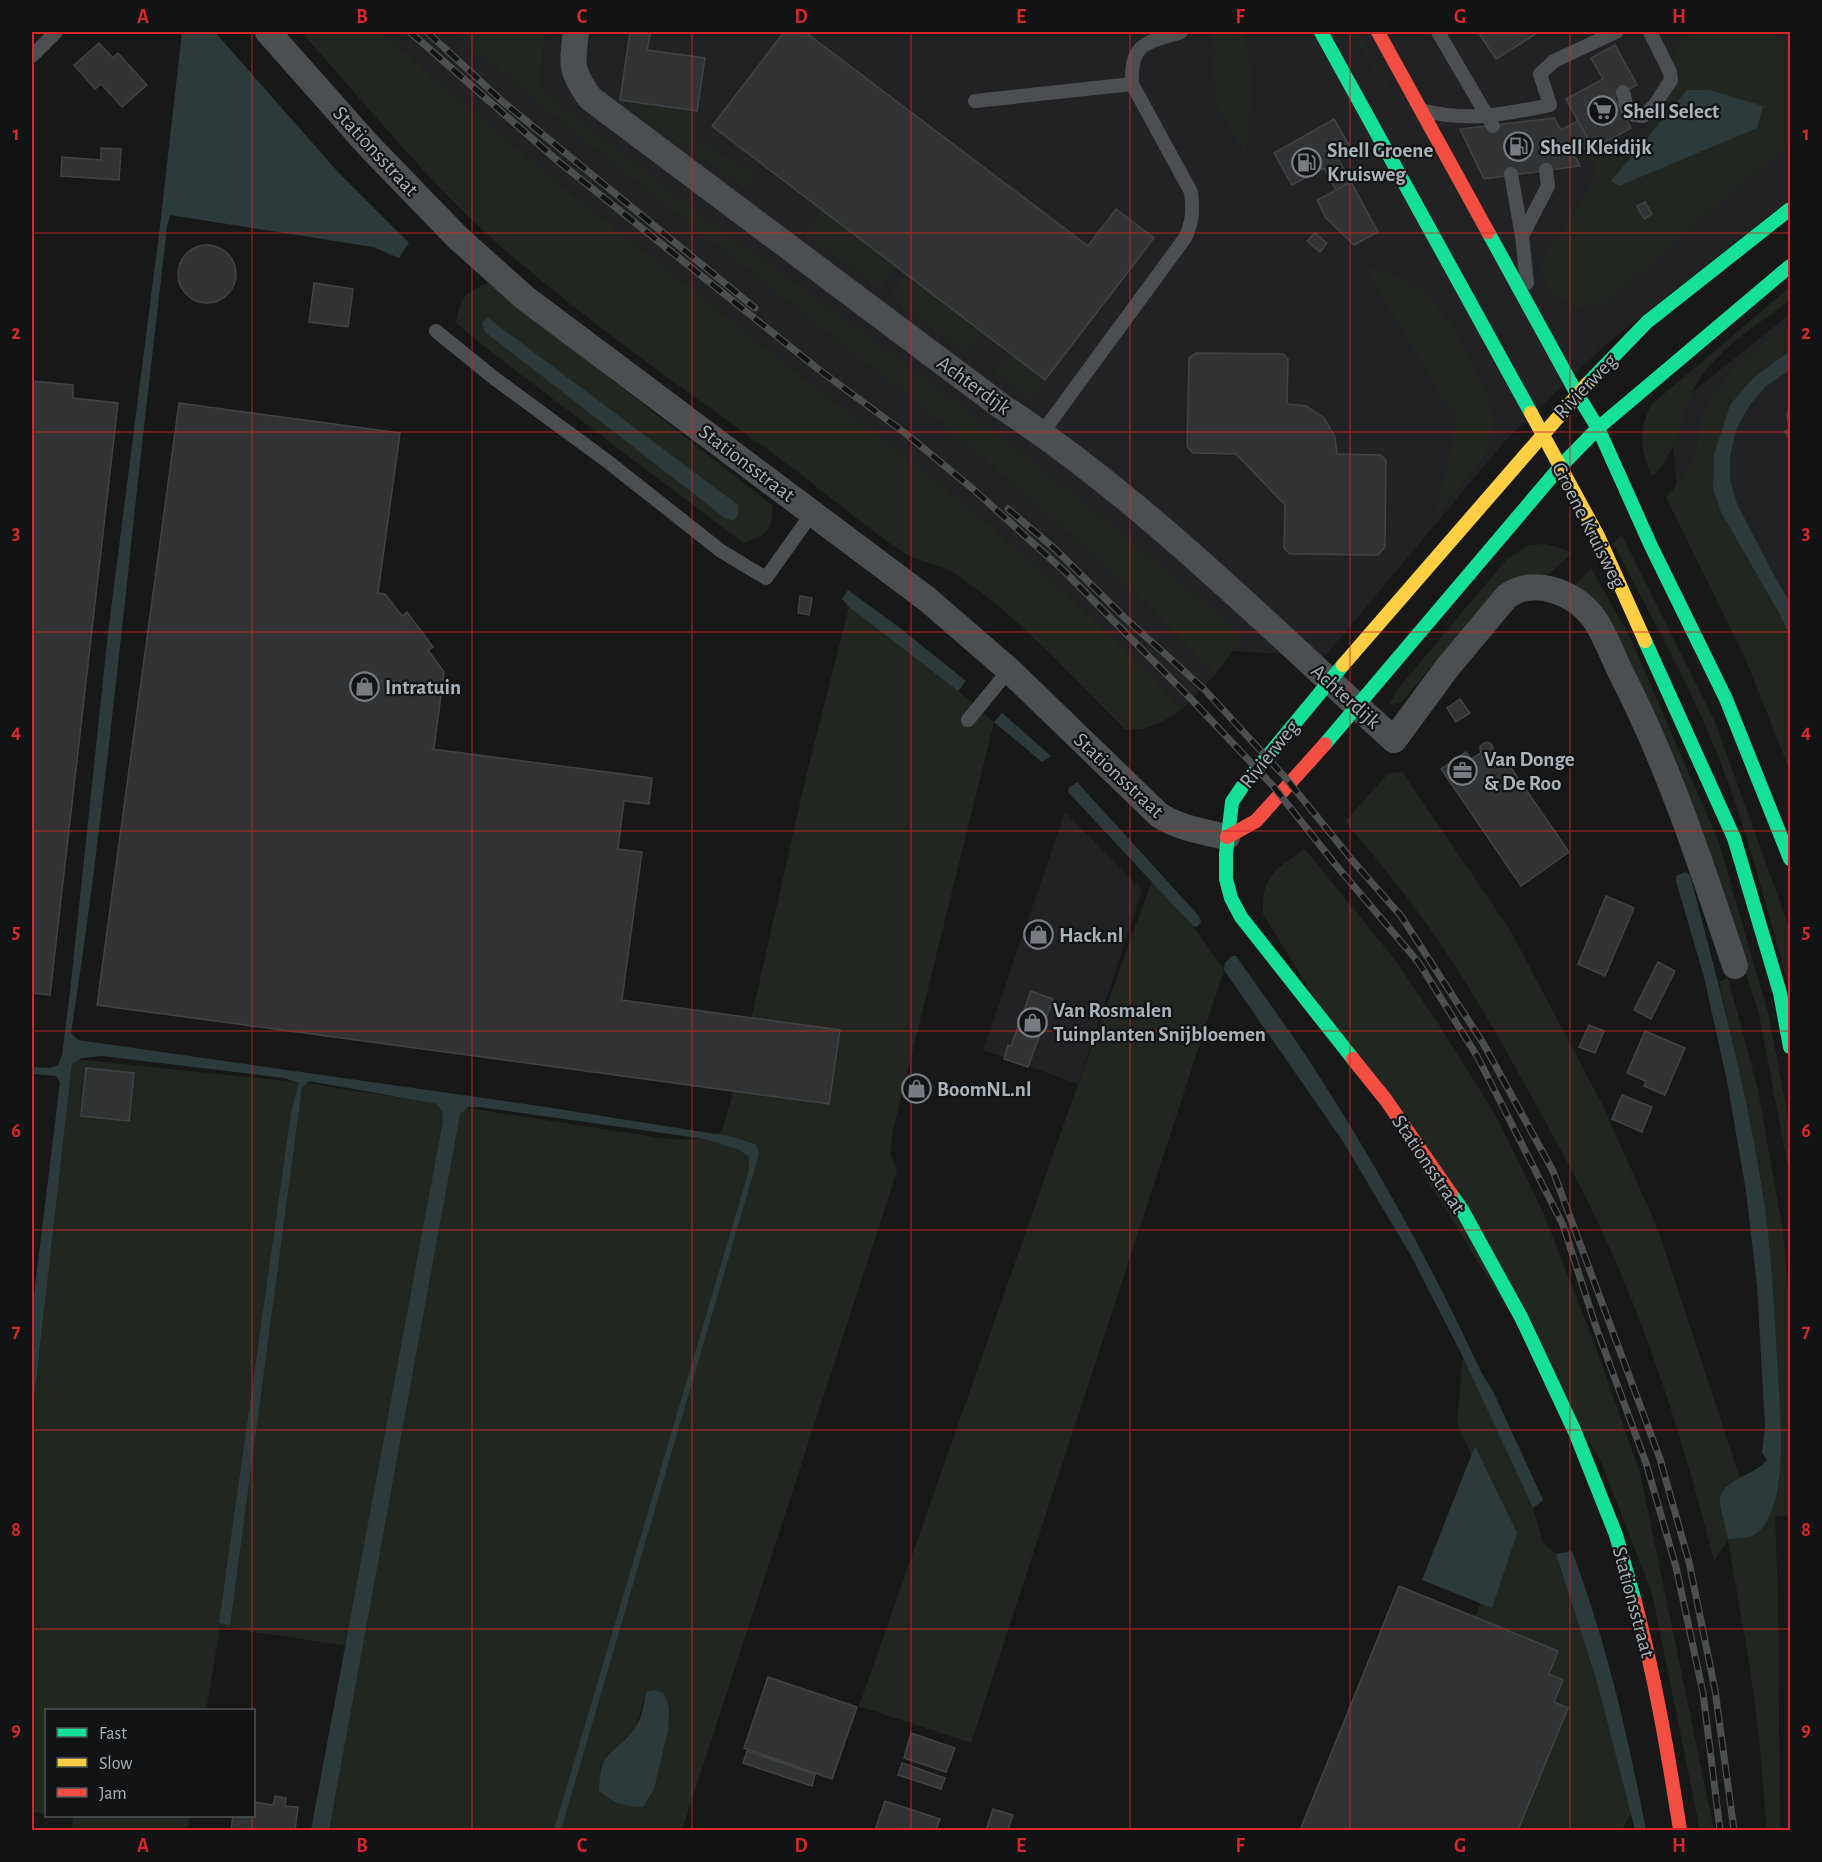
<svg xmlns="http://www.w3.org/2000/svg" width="1822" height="1862" viewBox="0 0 1822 1862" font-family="'Alegreya Sans',sans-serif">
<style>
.built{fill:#222224}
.green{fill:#212720;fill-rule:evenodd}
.water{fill:#2d3a3b}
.building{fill:#323334;stroke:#404344;stroke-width:1.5}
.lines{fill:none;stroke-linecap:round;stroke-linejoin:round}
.lane{stroke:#4c4f51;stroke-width:14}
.street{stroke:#4c4f51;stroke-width:26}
.fast{stroke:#16e098;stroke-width:14}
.slow{stroke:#ffcf43;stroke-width:14}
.jam{stroke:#f24e42;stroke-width:14}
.rail-casing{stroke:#4c4f50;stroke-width:7}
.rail{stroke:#121314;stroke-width:4.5;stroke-dasharray:14;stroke-linecap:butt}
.grid{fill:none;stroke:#d62828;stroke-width:1.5;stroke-opacity:0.55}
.labels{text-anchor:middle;stroke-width:4.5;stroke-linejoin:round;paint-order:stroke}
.poi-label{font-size:21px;font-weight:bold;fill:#a9b2b9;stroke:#121314;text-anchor:start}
.street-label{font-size:21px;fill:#a9b2b9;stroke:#121314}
.neatline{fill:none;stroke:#d62828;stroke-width:2}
.grid-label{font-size:20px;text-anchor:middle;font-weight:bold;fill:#d62828}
</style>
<rect width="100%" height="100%" fill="#181818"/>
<path class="built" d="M382 32H454L575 133 948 428 1101 562 1150 608 1215 675 1182 710 1152 676 1071 597 966 504 758 342 550 176 426 71Z
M545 32H1790V199L1603 347 1506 440 1325 656 1214 650 740 252 540 88Z
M1790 314V721L1679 511 1670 410Z
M1065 812 1142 890 1078 1084 983 1050Z"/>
<path class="green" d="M301 32H382L426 71 550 176 758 342 966 504 1071 597 1152 676 1182 710C1166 720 1144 733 1125 729 1072 677 1017 615 956 574 939 563 917 562 901 551 857 521 818 486 775 455 684 389 591 324 506 251 430 185 368 106 301 32Z
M454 32H545L540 88 680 199 933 384 1087 505 1237 630 1241 640 1215 675 1150 608 1101 562 948 428 575 133Z
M1210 32H1242C1257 71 1251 112 1245 153L1216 104Z
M1351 32H1359L1417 141Z
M1689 32H1773L1790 48V144L1694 225 1618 293 1606 302 1578 308 1552 293 1541 274 1543 257 1575 211 1595 178 1593 160 1589 156 1611 151 1634 141 1659 113 1676 85 1672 58Z
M618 100 695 112 697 138 757 176 747 190Z
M822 210 896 266 880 289 804 235Z
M1363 264 1398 276 1428 295 1451 324 1478 374 1494 415 1487 452 1435 519 1458 416 1448 406Z
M906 273 983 332 966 353 889 296Z
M488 283 773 506C771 532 768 534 743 543L490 351 456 323C461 297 464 293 488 283Z
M1790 287V300C1759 324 1718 348 1697 383 1686 401 1683 421 1676 440 1672 451 1664 462 1657 472L1652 476C1640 449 1638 432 1651 405Z
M1790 323V351L1753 378 1730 405 1714 455 1713 489 1721 512 1779 613 1790 636V771L1746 660 1666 497C1678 485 1688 472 1693 455 1698 443 1699 428 1703 415 1719 373 1756 349 1790 323Z
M1010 353 1045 380 1031 400 994 373Z
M1622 535 1715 722 1790 930V993C1768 911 1747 828 1715 748 1686 678 1648 611 1613 543Z
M1546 544 1573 552 1543 579H1512L1500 584 1401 703 1390 704 1396 691 1507 559 1529 545Z
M1591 568 1631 639 1719 843 1768 1013 1790 1126V1177L1759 1014 1711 866 1572 588Z
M849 607 958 691 994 722 893 1130 890 1153 897 1171 682 1830H314L349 1646 220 1627 206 1710H46V1814L32 1812V1321L65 1058 305 1083 668 1139C690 1140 703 1141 722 1131L740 1068 807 772ZM646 1692 664 1697 669 1707 600 1768 607 1754 618 1746 636 1727Z
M1402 772 1510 930 1602 1104 1657 1227 1740 1478 1726 1486V1527L1728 1539 1744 1538 1775 1501 1779 1480 1781 1428 1772 1285 1763 1190 1741 1079 1719 982 1728 978 1758 1090 1783 1232 1790 1311V1515L1775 1517 1778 1593 1780 1830H1767L1758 1727 1749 1662 1728 1540 1714 1561C1684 1440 1645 1318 1590 1206 1571 1167 1549 1129 1528 1090 1491 1023 1452 955 1405 895 1386 870 1365 846 1345 821L1389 773Z
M1305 849 1395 960 1437 1022 1496 1116 1542 1210 1592 1337 1640 1473 1714 1830H1700L1652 1593 1600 1459 1263 914C1262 874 1275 870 1305 849Z
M1152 881 1193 926 1224 970 971 1743 859 1706 1078 1084Z
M1463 1356 1533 1508 1543 1543 1556 1554 1597 1682 1631 1813 1622 1830H1507L1558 1707 1474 1620 1507 1532 1457 1424Z
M61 1816H190L187 1830H72L73 1817Z"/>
<path class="water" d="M182 32H215L338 172 409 243 399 258 373 247 170 215 167 227C154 342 140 458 128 574 111 727 95 881 71 1033L78 1040 546 1107 734 1137 757 1145 759 1154 561 1830H554L749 1170V1157L740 1150 705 1139 480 1107H468L460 1114 329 1830H311L443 1121 442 1111 437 1104 309 1081 302 1087 230 1625 219 1623 291 1113 299 1083 284 1078 102 1056 82 1058 72 1063 32 1415V1311L60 1082 56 1076 32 1074V1067L49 1068 58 1065 62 1055 70 992 108 633 160 226Z
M1687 90H1709L1763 106 1757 128 1619 186 1611 181Z
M488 318 738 505V515L734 521 725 518 485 332 482 322Z
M1790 351V370L1766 386 1749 406 1736 430 1730 456V479L1737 504 1775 577 1790 602V636L1779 613 1721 512 1713 489 1714 455 1730 405 1753 378Z
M848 590 900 628 966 681 958 691 849 607 842 599Z
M1002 713 1051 756 1042 762 994 722Z
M1077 782 1199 916 1201 922 1197 927 1193 926 1068 792 1069 788Z
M1685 872 1690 875C1717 978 1745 1082 1762 1188 1772 1249 1774 1312 1778 1374 1780 1413 1790 1504 1758 1532 1750 1539 1738 1538 1728 1539 1726 1526 1721 1514 1720 1502 1718 1480 1755 1476 1767 1460L1762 1453 1765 1426 1757 1285 1746 1191 1727 1081 1704 977 1676 881V876Z
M1232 956H1236C1264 996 1293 1035 1319 1076 1380 1171 1434 1270 1481 1372L1493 1391 1543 1500 1533 1508 1463 1357 1410 1254 1342 1140 1224 970 1225 963Z
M1475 1446 1517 1533 1492 1608 1422 1580Z
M1572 1551C1606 1641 1628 1736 1646 1830H1635L1597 1682 1556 1554Z
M654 1690 663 1693 669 1707 668 1730 654 1789 643 1807C624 1806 613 1804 599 1790 601 1746 612 1758 635 1728 642 1719 644 1704 646 1692Z"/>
<path class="building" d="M630 32 650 34 647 50 705 58 697 111 620 100Z
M784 32H805L1088 246 1116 209 1154 238 1045 380 712 126Z
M1478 32H1539L1496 59Z
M99 43 113 58 118 53 147 85 122 107 101 84 95 89 74 65Z
M1615 45 1637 85 1614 97 1631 128 1593 149 1566 99 1603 79 1591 58Z
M1554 118 1561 130 1578 121 1592 145 1585 149 1582 146 1572 151 1580 166 1484 179 1460 129Z
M1334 119 1352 150 1338 158 1351 182 1336 190 1324 168 1292 185 1274 153Z
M101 148 121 149 119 180 61 176 62 157 101 160Z
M1351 182 1378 232 1354 245 1326 218 1317 200Z
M1645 202 1652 214 1644 219 1637 206Z
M1315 233 1327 243 1320 252 1307 241Z
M178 274a29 29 0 1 1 58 0a29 29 0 1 1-58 0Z
M314 283 353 289 348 327 309 322Z
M1196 353 1283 354 1288 359 1287 404 1306 406 1324 418 1335 437 1337 454 1381 455 1386 461 1385 547 1378 555 1290 554 1284 548 1285 505 1236 454 1193 453 1187 446 1189 358Z
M32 381 73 385V398L118 403 50 995 32 993Z
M179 403 400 433 378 593 385 594 402 616 407 612 433 647 428 650 444 672 434 748 432 749 652 778 649 804 624 801 618 849 642 852 622 1000 840 1030 829 1104 97 1005Z
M1790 405V440L1785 431 1789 429 1787 415Z
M800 596 812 598 809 615 798 613Z
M1460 699 1470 713 1456 722 1447 708Z
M1486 742 1490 743 1493 747 1492 753 1499 763 1505 759 1569 852 1521 886 1441 769 1466 752 1471 759 1481 753 1480 746Z
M1606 896 1634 908 1605 976 1578 964Z
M1658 962 1675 971 1651 1019 1634 1010Z
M1031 991 1053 999 1028 1067 1004 1059 1008 1045 1011 1046Z
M1589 1025 1604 1031 1595 1053 1579 1047Z
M1645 1031 1685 1048 1665 1095 1644 1086 1646 1081 1627 1073Z
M86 1068 134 1073 129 1121 81 1116Z
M1622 1095 1652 1107 1642 1132 1612 1119Z
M1399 1586 1558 1651 1549 1674 1563 1680 1554 1702 1568 1708 1518 1830H1300Z
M768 1677 857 1707 832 1779 744 1748Z
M911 1733 955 1748 946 1772 904 1758Z
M747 1751 815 1774 812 1786 743 1763Z
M902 1763 945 1778 941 1789 898 1775Z
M275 1796 286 1798 285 1806 298 1807 295 1830H231L233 1816H254V1802L273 1805Z
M885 1801 940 1819 936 1830H875Z
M993 1809 1013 1815 1008 1830H986Z"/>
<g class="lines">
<path class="lane" d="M1438 32 1493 126
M32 56 56 32
M1623 92 1627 108 1634 115 1643 116 1654 106 1671 80 1670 72 1650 32
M975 101 1132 84
M1425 111C1470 122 1506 114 1550 105L1540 74 1554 61 1616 32
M1511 174 1522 236 1527 283
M1522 236 1548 186 1546 170
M436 331 494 378 607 461 721 551 766 578 813 512
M1042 433 1185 238C1193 221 1193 211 1191 192L1132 84C1130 42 1147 43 1181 32
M968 720 1009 670"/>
<path class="street" d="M268 32 369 146 457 237 525 298 927 599 1009 670 1159 815C1179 828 1204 832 1227 837
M576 32C572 64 570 70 590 98L1001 406C1144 500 1267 625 1394 740L1447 668 1507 596C1534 577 1573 592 1592 616 1603 629 1613 657 1621 673 1669 766 1702 867 1735 966"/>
<path class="fast" d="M1321 32 1531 413
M1488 232 1577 394 1598 428 1651 546 1726 699 1790 859
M1587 384 1647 322 1790 209
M1645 641 1734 838 1780 993 1790 1047
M1343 665 1242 787 1232 802 1226 854V879L1231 898 1241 917 1353 1059
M1325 744 1560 467 1598 428 1790 266
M1451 1194 1461 1208 1521 1317 1575 1432 1616 1535 1635 1602"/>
<path class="slow" d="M1531 413 1598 536 1645 641
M1343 665 1587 384"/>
<path class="jam" d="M1378 32 1488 232
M1227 837 1256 821 1325 744
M1353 1059 1386 1100 1451 1194
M1635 1602C1655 1677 1668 1753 1680 1830"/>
<defs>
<path id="rail" d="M410 32 559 162 818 369 905 433 973 489 1064 571 1192 700 1273 786 1335 864 1419 963 1477 1056 1563 1225 1596 1327 1646 1463 1676 1567 1703 1693 1720 1830
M427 32 502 101 755 308
M1008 509 1055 549 1125 618 1204 689 1284 776 1352 860 1401 916 1483 1043 1553 1171 1660 1459 1689 1562 1715 1690 1734 1830"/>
</defs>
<use href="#rail" class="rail-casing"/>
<use href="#rail" class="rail"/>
</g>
<path class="grid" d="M252 32V1710M472 32V1830M692 32V1830M911 32V1830M1130 32V1830M1350 32V1830M1570 32V1830M32 233H1790M32 432H1790M32 632H1790M32 831H1790M32 1031H1790M32 1230H1790M32 1430H1790M32 1629H1790M252 1816V1830"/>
<defs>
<symbol id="supermarket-ring" viewBox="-11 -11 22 22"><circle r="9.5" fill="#121314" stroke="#767c81" stroke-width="1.5"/><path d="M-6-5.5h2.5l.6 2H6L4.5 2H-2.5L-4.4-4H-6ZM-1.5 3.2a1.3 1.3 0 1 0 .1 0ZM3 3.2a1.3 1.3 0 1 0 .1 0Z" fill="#767c81"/></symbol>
<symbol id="fuel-ring" viewBox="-11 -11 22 22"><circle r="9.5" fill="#121314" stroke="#767c81" stroke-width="1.5"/><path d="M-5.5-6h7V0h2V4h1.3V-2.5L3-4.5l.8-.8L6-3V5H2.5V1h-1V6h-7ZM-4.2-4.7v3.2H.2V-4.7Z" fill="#767c81"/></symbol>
<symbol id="shop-ring" viewBox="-11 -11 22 22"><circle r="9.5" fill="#121314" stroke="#767c81" stroke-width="1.5"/><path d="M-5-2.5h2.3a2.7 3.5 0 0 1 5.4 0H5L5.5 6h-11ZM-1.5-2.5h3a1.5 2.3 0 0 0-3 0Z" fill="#767c81"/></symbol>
<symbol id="office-ring" viewBox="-11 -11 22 22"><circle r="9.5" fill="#121314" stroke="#767c81" stroke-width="1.5"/><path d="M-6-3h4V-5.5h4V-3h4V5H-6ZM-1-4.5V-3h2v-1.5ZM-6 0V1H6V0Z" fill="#767c81"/></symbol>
</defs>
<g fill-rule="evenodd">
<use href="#supermarket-ring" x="1586" y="94" width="33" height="33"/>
<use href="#fuel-ring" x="1502" y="130" width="33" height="33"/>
<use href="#fuel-ring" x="1290" y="146" width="33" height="33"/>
<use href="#shop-ring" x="348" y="670" width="33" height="33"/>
<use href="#office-ring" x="1446" y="754" width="33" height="33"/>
<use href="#shop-ring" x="1022" y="918" width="33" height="33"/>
<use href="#shop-ring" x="1016" y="1006" width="33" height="33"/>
<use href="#shop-ring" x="900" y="1072" width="33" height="33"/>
</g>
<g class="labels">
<g class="poi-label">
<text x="1623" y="118">Shell Select</text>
<text x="1540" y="154">Shell Kleidijk</text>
<text x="1327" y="157">Shell Groene<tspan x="1327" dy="24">Kruisweg</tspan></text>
<text x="385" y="694">Intratuin</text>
<text x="1484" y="766">Van Donge<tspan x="1484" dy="24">&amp; De Roo</tspan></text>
<text x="1059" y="942">Hack.nl</text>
<text x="1053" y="1017">Van Rosmalen<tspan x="1053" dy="24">Tuinplanten Snijbloemen</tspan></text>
<text x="937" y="1096">BoomNL.nl</text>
</g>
<g class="street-label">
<text transform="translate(376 151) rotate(47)" y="7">Stationsstraat</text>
<text transform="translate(974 385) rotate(36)" y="7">Achterdijk</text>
<text transform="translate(1585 386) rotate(-46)" y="7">Rivierweg</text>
<text transform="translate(747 463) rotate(37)" y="7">Stationsstraat</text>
<text transform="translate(1589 525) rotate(63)" y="7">Groene Kruisweg</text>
<text transform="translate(1346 696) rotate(42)" y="7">Achterdijk</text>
<text transform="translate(1269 754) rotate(-51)" y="7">Rivierweg</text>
<text transform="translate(1119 775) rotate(43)" y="7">Stationsstraat</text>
<text transform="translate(1429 1164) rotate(56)" y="7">Stationsstraat</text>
<text transform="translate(1634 1602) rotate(75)" y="7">Stationsstraat</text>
</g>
</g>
<rect width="1822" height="1862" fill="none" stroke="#121314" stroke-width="66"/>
<rect x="45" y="1709" width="210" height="108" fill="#121314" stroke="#4e5356" stroke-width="1.5"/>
<rect x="57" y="1728" width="30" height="9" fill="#16e098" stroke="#4e5356" stroke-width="1.5"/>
<text x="99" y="1739" font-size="18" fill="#a9b2b9">Fast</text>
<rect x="57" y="1758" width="30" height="9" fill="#ffcf43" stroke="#4e5356" stroke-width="1.5"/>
<text x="99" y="1769" font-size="18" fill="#a9b2b9">Slow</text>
<rect x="57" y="1788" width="30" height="9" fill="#f24e42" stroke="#4e5356" stroke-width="1.5"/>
<text x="99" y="1799" font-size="18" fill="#a9b2b9">Jam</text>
<rect x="33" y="33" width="1756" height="1796" class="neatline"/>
<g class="grid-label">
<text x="143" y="23">A</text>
<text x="362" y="23">B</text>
<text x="582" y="23">C</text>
<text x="801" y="23">D</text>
<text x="1021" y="23">E</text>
<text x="1240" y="23">F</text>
<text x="1460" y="23">G</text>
<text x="1679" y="23">H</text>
<text x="16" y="140">1</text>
<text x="1806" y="140">1</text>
<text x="16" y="339">2</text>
<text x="1806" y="339">2</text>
<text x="16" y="539">3</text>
<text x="1806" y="539">3</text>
<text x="16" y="738">4</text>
<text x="1806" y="738">4</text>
<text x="16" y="938">5</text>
<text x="1806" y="938">5</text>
<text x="16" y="1137">6</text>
<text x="1806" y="1137">6</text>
<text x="16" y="1337">7</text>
<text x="1806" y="1337">7</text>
<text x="16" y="1536">8</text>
<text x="1806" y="1536">8</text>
<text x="16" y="1736">9</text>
<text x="1806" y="1736">9</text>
<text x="143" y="1852">A</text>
<text x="362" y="1852">B</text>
<text x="582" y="1852">C</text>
<text x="801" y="1852">D</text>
<text x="1021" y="1852">E</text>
<text x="1240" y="1852">F</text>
<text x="1460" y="1852">G</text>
<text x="1679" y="1852">H</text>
</g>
</svg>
